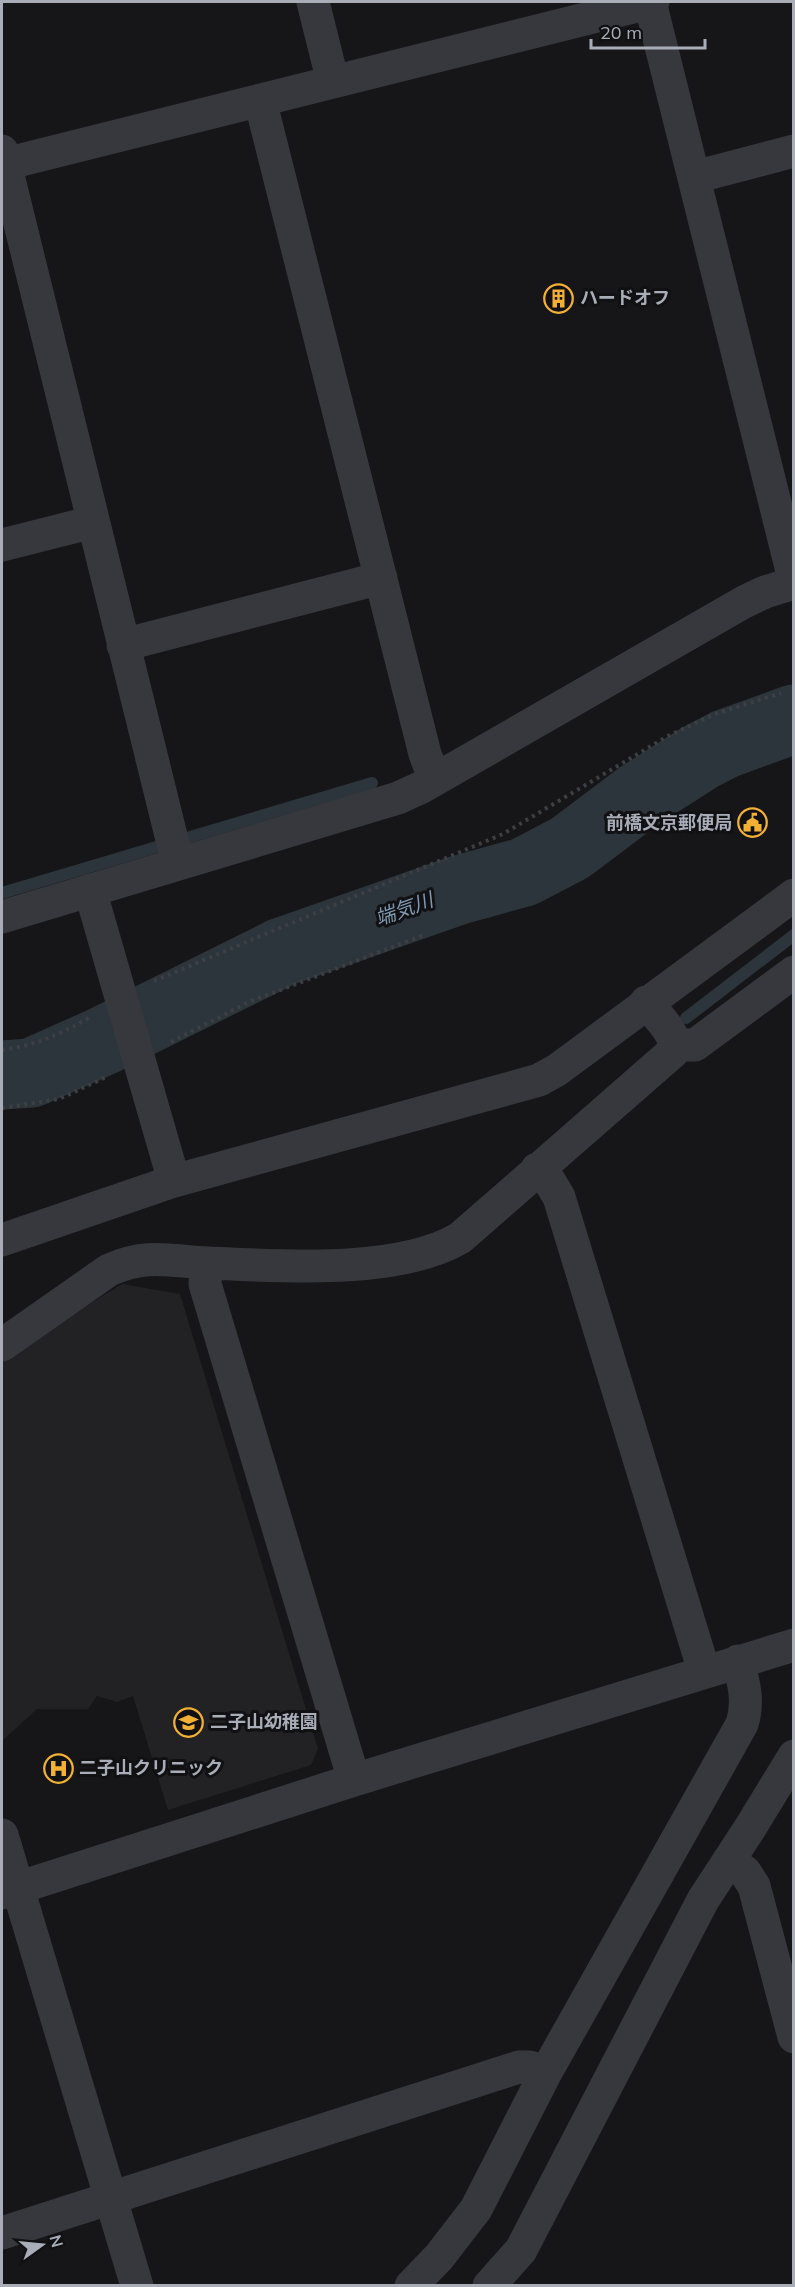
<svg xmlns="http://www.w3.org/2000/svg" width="795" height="2287" viewBox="0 0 795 2287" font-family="Mulish,'Noto Sans JP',sans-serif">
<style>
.built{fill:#222225}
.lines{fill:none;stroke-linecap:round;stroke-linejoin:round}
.stream{stroke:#2c353c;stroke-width:12}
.river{stroke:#2c353c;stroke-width:69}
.path{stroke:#3d3f44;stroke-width:4;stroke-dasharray:3 4.5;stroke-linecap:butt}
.minor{stroke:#37383d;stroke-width:33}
.labels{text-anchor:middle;stroke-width:6;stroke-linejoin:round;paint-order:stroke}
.poi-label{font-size:18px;font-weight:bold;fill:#a8adb8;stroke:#111113;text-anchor:start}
.water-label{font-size:20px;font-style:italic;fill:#7f9bb3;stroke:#111113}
</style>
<rect width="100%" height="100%" fill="#161618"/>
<path class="built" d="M122 1284 180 1294 318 1749 311 1765 168 1810 133 1696 117 1702 97 1696 88 1709H37L2 1741V1357Z"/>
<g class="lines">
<path class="stream" d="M2 893 372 783
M686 1018 794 935"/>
<path class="river" d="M2 1075 31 1073 103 1041 282 952 459 890 524 872 570 848 639 796 700 757 725 744 794 719"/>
<path class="path" d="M154 981 503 834 668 736 715 714 781 693
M171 1042 249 1002 424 935
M2 1050C36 1045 60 1035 90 1017
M2 1108 59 1099 106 1077"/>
<path class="minor" d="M313 2 333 82
M650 2 794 579
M260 100 425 754 431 770 437 778
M2 151 178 864
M5 164 653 2
M695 177 794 151
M2 545 93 522
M123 645 381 578
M90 890 174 1181
M2 917 398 798 422 787 744 602 765 592 794 583
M676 1045H695L794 972
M537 1169 550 1182 559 1197 704 1671
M2 1240 174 1181 539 1080 557 1070 794 895
M206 1263 205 1284 354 1780
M2 1345 109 1270C147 1253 169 1261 208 1263 280 1266 397 1275 460 1238L674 1051C678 1034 656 1015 646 1002
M2 1835 137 2286
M729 1860 745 1872 754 1886 794 2037
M2 1893 354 1780 794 1645
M2 2233 519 2067H530L545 2074
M411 2286 439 2257 476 2209 545 2074 742 1724C749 1702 744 1683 738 1661
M489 2286 521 2250 703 1900 750 1828 794 1756"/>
</g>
<defs>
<symbol id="building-ring" viewBox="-11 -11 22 22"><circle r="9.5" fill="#111113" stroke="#f2b134" stroke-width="1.5"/><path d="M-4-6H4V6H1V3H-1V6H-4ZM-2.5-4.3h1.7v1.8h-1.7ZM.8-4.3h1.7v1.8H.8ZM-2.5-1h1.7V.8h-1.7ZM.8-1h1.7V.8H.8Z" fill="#f2b134"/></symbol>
<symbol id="civic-ring" viewBox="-11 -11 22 22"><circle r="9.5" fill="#111113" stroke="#f2b134" stroke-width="1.5"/><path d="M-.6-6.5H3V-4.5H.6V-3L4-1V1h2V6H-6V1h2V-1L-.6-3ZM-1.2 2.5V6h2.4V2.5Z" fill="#f2b134"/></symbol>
<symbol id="school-ring" viewBox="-11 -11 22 22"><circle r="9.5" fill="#111113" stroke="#f2b134" stroke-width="1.5"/><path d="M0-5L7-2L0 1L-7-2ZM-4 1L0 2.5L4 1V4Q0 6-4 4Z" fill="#f2b134"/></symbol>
<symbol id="hospital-ring" viewBox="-11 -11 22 22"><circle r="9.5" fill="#111113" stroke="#f2b134" stroke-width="1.5"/><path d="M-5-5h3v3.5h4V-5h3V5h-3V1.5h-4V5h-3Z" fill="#f2b134"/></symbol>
</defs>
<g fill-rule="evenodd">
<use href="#building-ring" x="542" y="282" width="33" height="33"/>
<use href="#civic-ring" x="736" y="806" width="33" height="33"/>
<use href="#school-ring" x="172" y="1706" width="33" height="33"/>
<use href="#hospital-ring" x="42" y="1752" width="33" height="33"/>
</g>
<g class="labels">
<g class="poi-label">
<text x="580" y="304">ハードオフ</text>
<text x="732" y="829" text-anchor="end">前橋文京郵便局</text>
<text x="210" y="1728">二子山幼稚園</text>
<text x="79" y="1774">二子山クリニック</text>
</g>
<g class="water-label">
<text transform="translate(404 909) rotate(-20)" y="7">端気川</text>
</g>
</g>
<rect width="795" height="2287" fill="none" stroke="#a8adb8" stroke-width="6"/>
<g transform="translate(42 2245) rotate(75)" stroke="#111113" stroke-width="4.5" paint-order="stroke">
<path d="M0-4.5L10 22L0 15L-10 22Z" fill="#a8adb8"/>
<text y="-9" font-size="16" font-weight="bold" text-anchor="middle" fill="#a8adb8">N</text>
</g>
<path d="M591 39v9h114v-9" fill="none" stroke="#a8adb8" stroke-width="3"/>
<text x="600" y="39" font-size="18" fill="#a8adb8" stroke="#111113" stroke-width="4.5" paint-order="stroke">20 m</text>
</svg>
